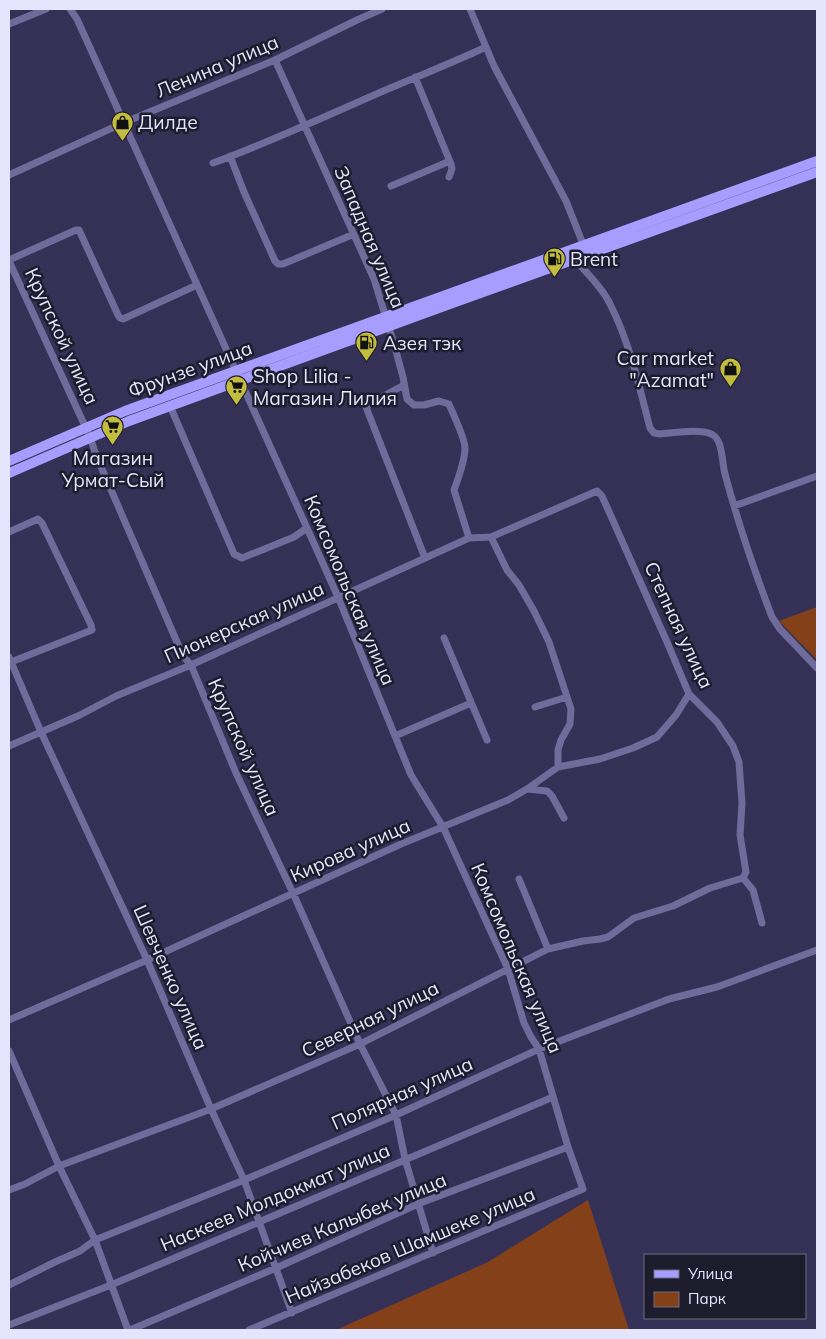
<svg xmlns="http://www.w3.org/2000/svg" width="826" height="1339" viewBox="0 0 826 1339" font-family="Mulish,sans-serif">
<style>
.green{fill:#844019}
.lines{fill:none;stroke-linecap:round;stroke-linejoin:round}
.street{stroke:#6f6b9b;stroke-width:7}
.primary{stroke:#a69dfe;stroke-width:10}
.labels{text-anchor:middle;stroke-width:5;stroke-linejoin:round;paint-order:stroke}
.street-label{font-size:19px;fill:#e5e5fd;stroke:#1d1c2d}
.poi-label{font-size:19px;fill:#e5e5fd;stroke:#1d1c2d;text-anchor:start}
</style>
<rect width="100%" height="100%" fill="#353156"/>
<path class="green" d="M817 607V660L779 621Z
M588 1200 629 1330H336L488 1262Z"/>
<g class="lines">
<path class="street" d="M70 9 77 19 307 528 338 597 411 775 443 827 508 969 524 1023 531 1037 539 1049 568 1147 583 1189 249 1330
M470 9 494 66 566 201 585 249
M9 24 46 9
M275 60 374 279 394 344 403 377 407 399 414 405H424L439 401 449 404C453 414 465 438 465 448 465 461 458 479 454 490L469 538
M415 77 451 164 452 169 449 177
M230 156 244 192 275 261 278 264H283L354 234
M213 163C270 142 326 116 381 92 416 77 452 63 486 47
M9 175 123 123 275 60 357 20 382 9
M391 186 450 161
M575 259C586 273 603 288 610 304 630 343 639 386 650 428L654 433 660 434C674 433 701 428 713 435 723 441 722 464 725 474 738 523 754 570 772 617L780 629 817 668
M9 260 76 230H79L118 315 120 318 123 319 197 285
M9 261 90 437 96 455 183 656 191 665 236 773 293 893 360 1044 396 1115 405 1159 433 1253
M404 385 371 403 366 407 425 558
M170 406 234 554 242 558 294 537 307 528
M734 506 817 476
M9 532 38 519 42 523 91 625 92 630 11 662
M491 537 507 570 519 585 534 611 549 642 571 709 570 724 561 740 558 750V767
M444 638 487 740
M9 657 41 732 147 960 211 1109 244 1180 292 1313
M535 707 567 697
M395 736 471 703
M9 746 80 715 116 696 191 665 469 538 491 537 597 491 602 496 667 642 689 694 717 722 733 746 739 762 742 803 740 835 746 872 743 878
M527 789 547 791 552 796 564 818
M743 878 753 890 762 923
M519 879 548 949
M9 1020 147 960 401 844 508 800 527 789 558 767 600 759 633 748 657 737 676 715 689 694
M9 1051 59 1166 95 1240 128 1330
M9 1190 25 1184 59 1166 211 1109 360 1044 548 949 583 941 600 939 608 937 634 918 673 906 710 888 743 878
M9 1285 55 1262 80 1251 95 1240 244 1180 396 1115 539 1049 669 999 717 987 817 950
M9 1325 111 1285 553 1097
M130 1330 276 1268 418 1204 568 1147"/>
<path class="primary" d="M9 461 125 411 817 161
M9 473 129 421 447 305 817 172"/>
</g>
<defs>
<symbol id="shop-pin" viewBox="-11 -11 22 30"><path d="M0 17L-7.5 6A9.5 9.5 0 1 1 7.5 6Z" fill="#c2bd3f" stroke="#1d1c2d"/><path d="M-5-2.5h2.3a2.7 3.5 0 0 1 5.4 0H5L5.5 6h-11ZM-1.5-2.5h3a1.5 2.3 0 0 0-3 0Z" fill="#111"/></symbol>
<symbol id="fuel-pin" viewBox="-11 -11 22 30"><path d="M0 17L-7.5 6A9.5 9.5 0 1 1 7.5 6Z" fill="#c2bd3f" stroke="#1d1c2d"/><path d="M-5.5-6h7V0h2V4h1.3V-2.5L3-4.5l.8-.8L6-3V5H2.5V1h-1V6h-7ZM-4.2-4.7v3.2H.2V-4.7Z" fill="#111"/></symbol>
<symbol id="supermarket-pin" viewBox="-11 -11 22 30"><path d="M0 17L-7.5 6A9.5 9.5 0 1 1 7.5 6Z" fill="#c2bd3f" stroke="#1d1c2d"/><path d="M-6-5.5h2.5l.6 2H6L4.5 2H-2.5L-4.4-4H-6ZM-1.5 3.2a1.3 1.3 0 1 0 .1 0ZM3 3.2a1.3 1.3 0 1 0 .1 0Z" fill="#111"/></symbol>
</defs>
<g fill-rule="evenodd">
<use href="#shop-pin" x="110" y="110" width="25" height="34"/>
<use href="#fuel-pin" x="542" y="246" width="25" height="34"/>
<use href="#fuel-pin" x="354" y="330" width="25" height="34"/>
<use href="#shop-pin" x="718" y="356" width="25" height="34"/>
<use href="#supermarket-pin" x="224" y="374" width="25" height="34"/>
<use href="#supermarket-pin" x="100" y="414" width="25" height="34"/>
</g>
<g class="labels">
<g class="street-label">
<text transform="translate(217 66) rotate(-23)" y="7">Ленина улица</text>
<text transform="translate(370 237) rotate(67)" y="7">Западная улица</text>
<text transform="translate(62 336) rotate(65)" y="7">Крупской улица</text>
<text transform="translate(190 369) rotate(-20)" y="7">Фрунзе улица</text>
<text transform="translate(350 590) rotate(67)" y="7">Комсомольская улица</text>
<text transform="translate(244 622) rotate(-24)" y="7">Пионерская улица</text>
<text transform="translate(679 625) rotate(65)" y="7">Степная улица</text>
<text transform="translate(244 747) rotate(66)" y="7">Крупской улица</text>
<text transform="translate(350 850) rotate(-24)" y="7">Кирова улица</text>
<text transform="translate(517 958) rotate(67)" y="7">Комсомольская улица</text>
<text transform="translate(171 977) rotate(66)" y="7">Шевченко улица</text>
<text transform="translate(370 1019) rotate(-26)" y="7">Северная улица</text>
<text transform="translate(402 1093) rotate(-24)" y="7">Полярная улица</text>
<text transform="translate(275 1197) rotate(-23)" y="7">Наскеев Молдокмат улица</text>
<text transform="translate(342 1222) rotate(-23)" y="7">Койчиев Калыбек улица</text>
<text transform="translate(410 1245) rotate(-23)" y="7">Найзабеков Шамшеке улица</text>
</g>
<g class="poi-label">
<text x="138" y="129">Дилде</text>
<text x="570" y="266">Brent</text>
<text x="383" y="350">Азея тэк</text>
<text x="714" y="365" text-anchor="end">Car market<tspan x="714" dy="22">"Azamat"</tspan></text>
<text x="253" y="383">Shop Lilia -<tspan x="253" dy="22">Магазин Лилия</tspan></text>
<text x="113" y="465" text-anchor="middle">Магазин<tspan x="113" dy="22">Урмат-Сый</tspan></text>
</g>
</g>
<rect width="826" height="1339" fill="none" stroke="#e5e5fd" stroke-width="20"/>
<rect x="644" y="1254" width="162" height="65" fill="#1d1c2d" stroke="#6d6c80"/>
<rect x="654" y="1270" width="25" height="8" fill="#a69dfe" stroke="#6d6c80"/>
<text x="688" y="1279" font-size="15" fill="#e5e5fd">Улица</text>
<rect x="654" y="1292" width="25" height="15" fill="#844019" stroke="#6d6c80"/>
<text x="688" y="1304" font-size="15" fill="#e5e5fd">Парк</text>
</svg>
